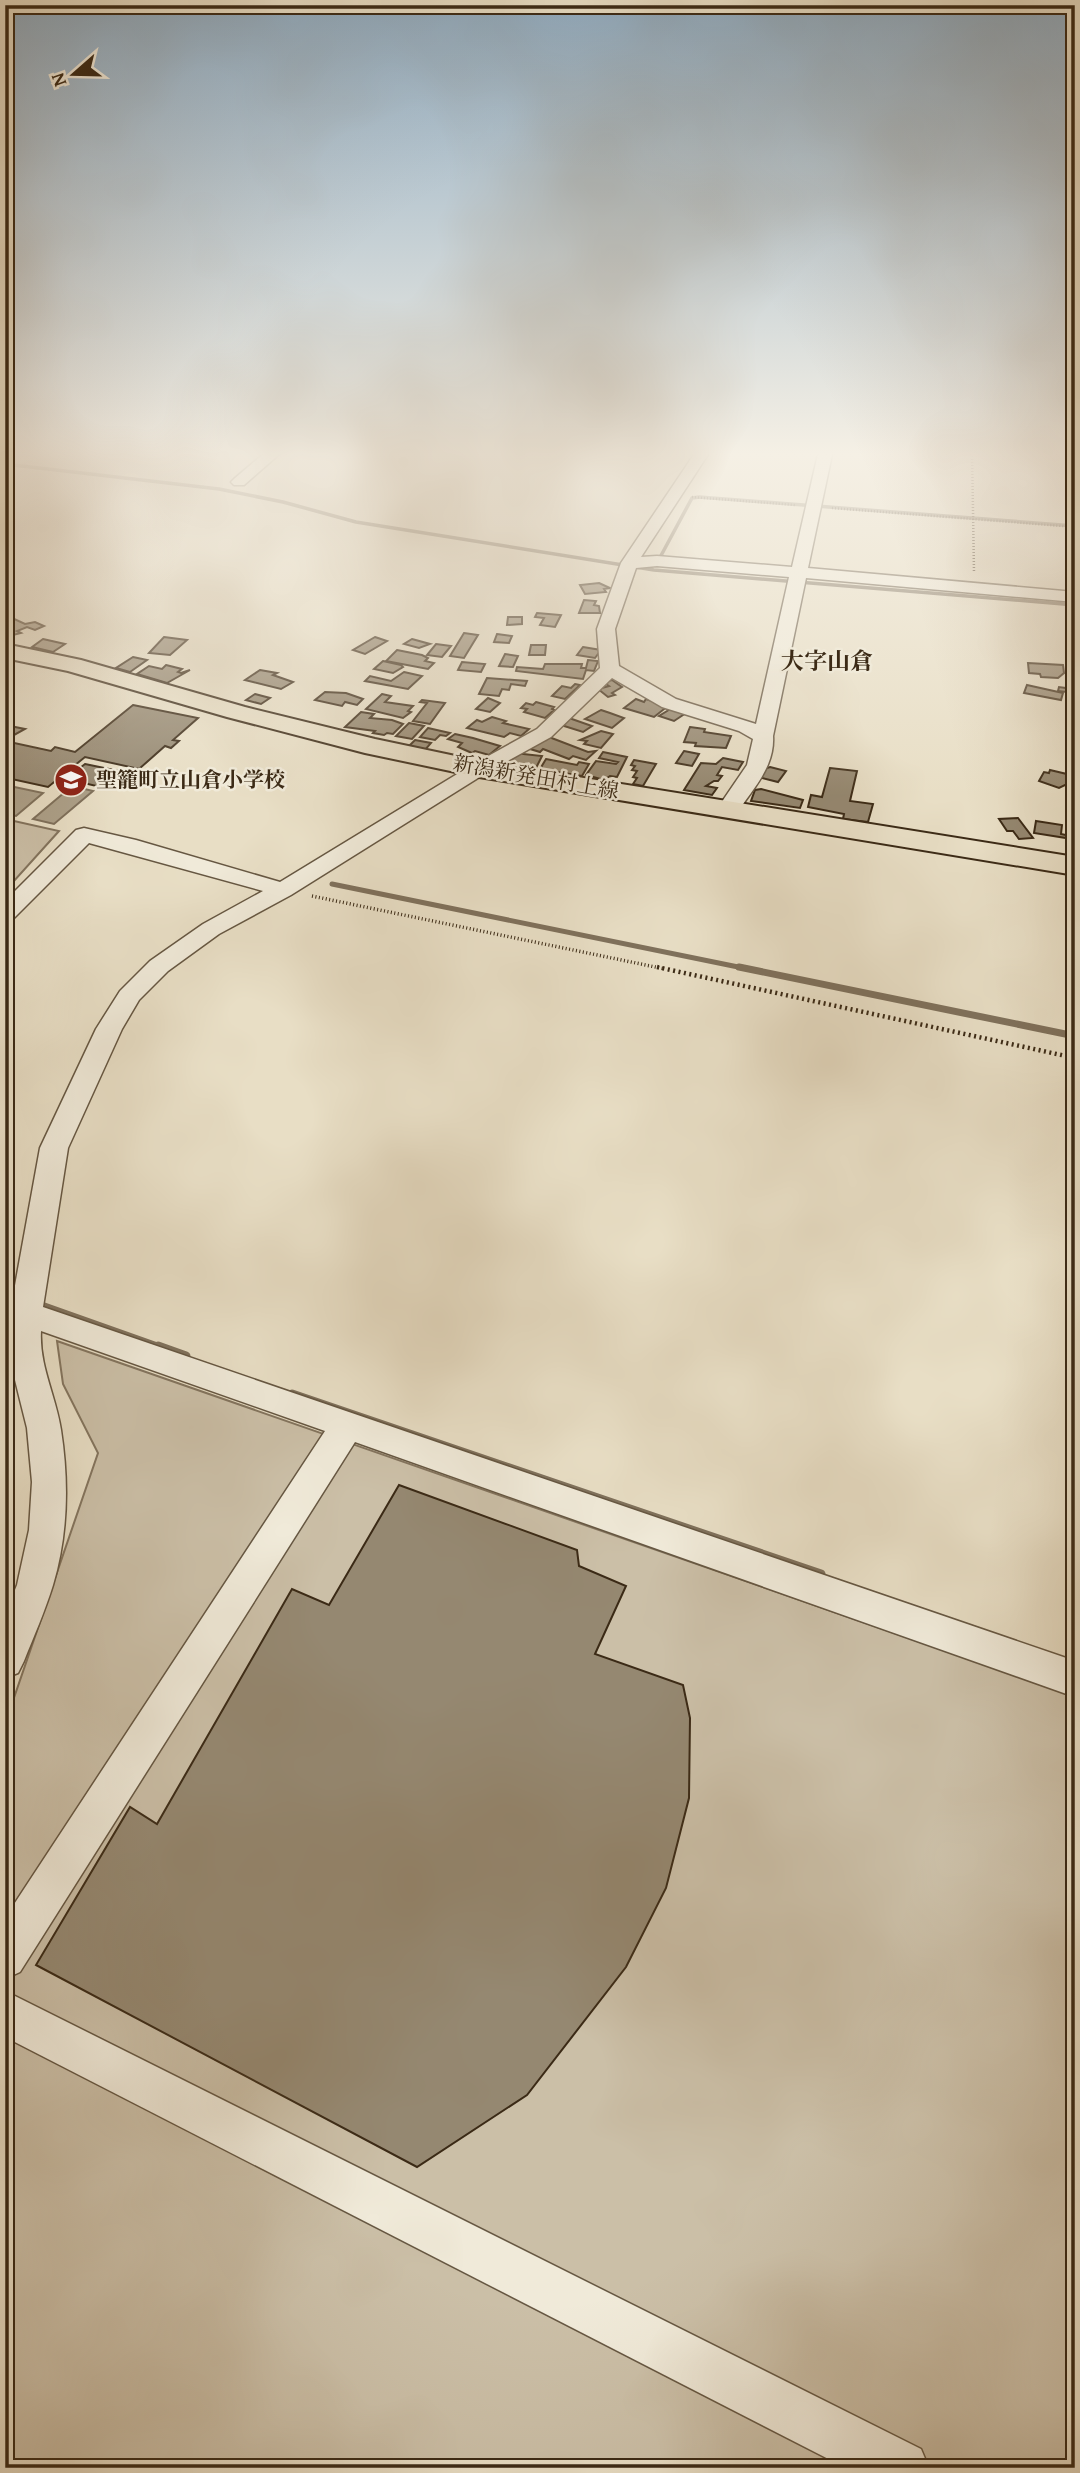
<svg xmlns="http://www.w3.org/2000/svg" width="1080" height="2473" font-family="'Gentium Book Plus','Noto Serif JP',serif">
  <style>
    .green { fill: #cbbfa7; stroke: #83745e; stroke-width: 2 }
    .water { fill: #ada18a; stroke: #7f715c; stroke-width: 2 }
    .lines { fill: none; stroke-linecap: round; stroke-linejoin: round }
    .stream-far3 { stroke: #7f715c; stroke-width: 3.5 }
    .stream-far2 { stroke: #7f715c; stroke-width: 5 }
    .stream-far1 { stroke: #7f715c; stroke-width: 7 }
    .stream { stroke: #7f715c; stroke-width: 9 }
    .building { fill: #958871; stroke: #3b2a16; stroke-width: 2 }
    .minor-casing { stroke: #665742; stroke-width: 3 }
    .major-casing { stroke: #3b2a16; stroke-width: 4 }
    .path-far2 { stroke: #3b2a16; stroke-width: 2.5; stroke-dasharray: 1 2; stroke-linecap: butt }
    .path-far1 { stroke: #3b2a16; stroke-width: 3.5; stroke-dasharray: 1 2.5; stroke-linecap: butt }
    .path { stroke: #3b2a16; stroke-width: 4.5; stroke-dasharray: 2 3.5; stroke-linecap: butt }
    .minor { fill: #f0ead9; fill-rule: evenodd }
    .major { fill: #e8dec5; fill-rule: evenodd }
    .labels { text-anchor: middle; stroke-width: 5; stroke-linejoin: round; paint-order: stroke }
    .far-street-label { font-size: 21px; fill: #3b2a16; stroke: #f0ead9 }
    .far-poi-label { font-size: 21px; font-weight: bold; fill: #3b2a16; stroke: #f0ead9; text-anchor: start }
    .far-quarter-label { font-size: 23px; font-weight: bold; fill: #3b2a16; stroke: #f0ead9 }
  </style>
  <rect width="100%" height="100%" fill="#e8dec5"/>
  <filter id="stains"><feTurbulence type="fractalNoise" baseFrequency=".00286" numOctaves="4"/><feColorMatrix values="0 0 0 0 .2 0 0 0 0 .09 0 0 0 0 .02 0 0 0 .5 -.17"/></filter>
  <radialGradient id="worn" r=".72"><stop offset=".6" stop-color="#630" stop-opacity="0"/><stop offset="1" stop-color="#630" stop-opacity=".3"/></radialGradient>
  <g class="green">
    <path d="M5,819L59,831L5,891Z"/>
    <path d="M57,1341L1075,1696V2468H5V1724L98,1453L63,1384Z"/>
  </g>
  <g class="water">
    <path d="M5,785L43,793L16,816L5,813Z"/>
    <path d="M72,786L93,791L54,824L33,819Z"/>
  </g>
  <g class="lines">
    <g class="stream-far3">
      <path d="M5,464L219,489L283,502L356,522L654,570L1075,605"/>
      <path d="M657,563L692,498L699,497L1075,526"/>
    </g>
    <path class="stream-far2" d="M332,884L748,969"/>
    <g class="stream-far1">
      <path d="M739,967L1075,1036"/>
      <path d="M5,1292L21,1298"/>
      <path d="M36,1303L163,1348"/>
    </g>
    <g class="stream">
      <path d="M158,1346L186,1356"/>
      <path d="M292,1394L821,1574"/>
    </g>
  </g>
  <g class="building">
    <path d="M599,583L610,588L604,589L606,592L585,594L580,585Z"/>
    <path d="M584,600L596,601L594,605L599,606L600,613H579Z"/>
    <path d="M537,613L561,615L555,627L540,625L544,618L535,617Z"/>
    <path d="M508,617H522V624L507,625Z"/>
    <path d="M12,618L25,624L35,622L44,626L35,630L27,627L17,631L21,633L5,637V621Z"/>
    <path d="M464,633L478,635L464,658L450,656Z"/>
    <path d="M497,634L512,636L509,643L494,642Z"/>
    <path d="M164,637L187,640L170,655L149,653Z"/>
    <path d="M375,637L387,641L365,654L353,650Z"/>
    <path d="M43,639L65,644L53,652L32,647Z"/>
    <path d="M412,639L430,644L419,648L404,644Z"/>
    <path d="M436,644L451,646L442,657L427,655Z"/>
    <path d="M531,645H546L545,655H529Z"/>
    <path d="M583,647L601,650L595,658L577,655Z"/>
    <path d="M397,650L422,655L428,658L425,661L434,663L428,669L386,661Z"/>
    <path d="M505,654L518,656L513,667L499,666Z"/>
    <path d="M133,657L147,660L130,672L116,668Z"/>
    <path d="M588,660L598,661L594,671L586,670L583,679L516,671L517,667L543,669L545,664H582L581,668H586Z"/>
    <path d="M383,661L401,665L403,667L393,673L374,669Z"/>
    <path d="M462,662L485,664L481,672L458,670Z"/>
    <path d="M1028,663L1063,665L1064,673L1058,678L1041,677L1040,674L1029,673Z"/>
    <path d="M166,665L182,669L178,672L181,673L190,670L167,683L137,674L149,666L162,669Z"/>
    <path d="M260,670L277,673L273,675L293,682L281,689L245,680Z"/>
    <path d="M404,672L422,676L408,689L365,681L370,676L391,681Z"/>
    <path d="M487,678L527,681L525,686L511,684L509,690L502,689L499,696L479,694Z"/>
    <path d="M1071,678H1075V693L1058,691L1059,687L1066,688V684L1070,685Z"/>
    <path d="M612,680L622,687L612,693L615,695L608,697L598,689L609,686L603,682Z"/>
    <path d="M575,684L580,685L565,699L552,696L562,686L571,688Z"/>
    <path d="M1027,685L1063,693L1061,700L1024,693Z"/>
    <path d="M325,692L346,693L363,699L357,705L345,702L342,706L315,700Z"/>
    <path d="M255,694L270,698L261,704L246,700Z"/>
    <path d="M382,694L391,696L385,702L413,706L408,711L411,712L403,718L366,709Z"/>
    <path d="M488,698L500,703L490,712L476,709Z"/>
    <path d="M636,699L644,702L646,699L668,706L654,717L624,708Z"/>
    <path d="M422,700L445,703L430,724L413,721L427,703L420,702Z"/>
    <path d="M536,702L554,707L552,709L554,710L545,718L524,712L527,709L521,708L526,703L533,705Z"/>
    <path d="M133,705L198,718L173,740L179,741L171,748L165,746L139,769L85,757L48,787L7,778L11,775L5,773V741L51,751L55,747L75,752Z"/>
    <path d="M672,708L686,713L674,721L659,716Z"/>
    <path d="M601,710L610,713L624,718L612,728L585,719Z"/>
    <path d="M361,712L374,714L370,718L392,720L403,724L393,734L387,733L384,735L373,733L375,731L345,727Z"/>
    <path d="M492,717L506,721L503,723L529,729L521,736L510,733L504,737L467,728L477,720L482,722Z"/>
    <path d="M569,718L592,726L583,732L561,725Z"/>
    <path d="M409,723L424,726L412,739L396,736Z"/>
    <path d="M5,725L25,729L5,740Z"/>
    <path d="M690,727L705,729L704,732L731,736L726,748L695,746L696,743L684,742Z"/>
    <path d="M428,728L450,733L446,736L440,735L435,740L420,737Z"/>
    <path d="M601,731L613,734L601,748L584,744L587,741L580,740Z"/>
    <path d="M455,734L473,738L500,746L489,755L475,751L472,753L458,747L462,743L448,739Z"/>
    <path d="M549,737L588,752L596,751L586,760L573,756L569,759L543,749L540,752L527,748L540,738L546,740Z"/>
    <path d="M415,740L431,743L425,750L409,746Z"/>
    <path d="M684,751L699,754L692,766L676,763Z"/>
    <path d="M603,752L627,757L617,777L610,776L604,780L586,775L596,761L616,764L618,762L599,758Z"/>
    <path d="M514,753L542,756L536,768L504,763Z"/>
    <path d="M723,758L743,762L738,770L722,767L717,775L722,776L718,781H714L706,786L717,788L712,795L684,790L701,763L716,764Z"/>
    <path d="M546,759L577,765L579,762L589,764L582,776L540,769Z"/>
    <path d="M634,760L656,764L643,786L633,784L637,778L633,777L637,771L632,770L635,766L631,765Z"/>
    <path d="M85,764L124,772L105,788L66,779Z"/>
    <path d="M770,767L786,771L778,782L758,777L764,769Z"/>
    <path d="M830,768L857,771L850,801L873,804L868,822L843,819L844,814L808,807L811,795L822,797Z"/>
    <path d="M1050,770L1071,775L1068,781L1073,782L1072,785L1067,784L1059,788L1039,781L1044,772L1049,773Z"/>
    <path d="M761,789L803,800L800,808L751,801L755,790Z"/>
    <path d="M1018,818L1033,838L1019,839L1013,831H1007L999,819Z"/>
    <path d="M1036,821L1062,825L1061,834L1066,835V838L1034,833Z"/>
    <path d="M399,1485L577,1550L579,1566L626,1586L595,1654L683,1685L690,1718L689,1798L666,1888L626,1967L527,2095L417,2167L36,1965L130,1807L157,1824L292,1589L329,1605Z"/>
  </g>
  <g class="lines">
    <defs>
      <g id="minor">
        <path d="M268,450H284L244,485H234L231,482L234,479Z"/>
        <path d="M697,450H711L641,557L657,556L792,567L819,450H833L808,568L1075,592V602L806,578L773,736C775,767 752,790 736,814H720L717,809L747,765L753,739L739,731L662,707L612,678L551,737L486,773L291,895L219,934L168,971L139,1000L122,1029L68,1148L43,1307L1075,1661V1697L355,1442L20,1972L5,1979V1918L325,1431L41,1331C39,1366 56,1396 61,1430C69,1482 68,1535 53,1585C45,1611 34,1636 24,1661L18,1673L5,1678V1614L17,1585L29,1530L32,1482L27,1428L8,1352L10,1313L40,1148L96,1029L120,991L150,961L203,924L263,891L89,843L13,919L5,921V901L76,830L84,828L136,840L280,882L472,765L537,729L600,668L597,629L621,563ZM657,566L789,577L756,724L676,699L619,666L615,629L636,568Z"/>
        <path d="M5,1991L921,2449L929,2468H846L5,2037Z"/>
      </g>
      <path id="major" d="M5,644L81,660L245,707L375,739L479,761L1075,857V875L479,777L365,753L227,717L68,671L5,658Z"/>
    </defs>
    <use href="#minor" class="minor-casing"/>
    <use href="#major" class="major-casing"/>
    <g class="path-far2">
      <path d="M972,450L974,572"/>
      <path d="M692,497L795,505"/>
      <path d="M832,508L1075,527"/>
    </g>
    <path class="path-far1" d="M312,896L665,969"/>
    <path class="path" d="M657,967L1075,1058"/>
    <use href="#minor" class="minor"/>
    <use href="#major" class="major"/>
  </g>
  <linearGradient id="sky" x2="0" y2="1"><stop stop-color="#90acc2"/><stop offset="0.57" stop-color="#f5f0e5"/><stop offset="1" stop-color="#f5f0e5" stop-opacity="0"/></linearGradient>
  <rect width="1080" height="796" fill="url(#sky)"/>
  <defs>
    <symbol id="school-disc" viewBox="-11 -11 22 22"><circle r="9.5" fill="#8f2418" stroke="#f0ead9"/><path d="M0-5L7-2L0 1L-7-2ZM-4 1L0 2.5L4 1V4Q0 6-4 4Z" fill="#fff"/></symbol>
  </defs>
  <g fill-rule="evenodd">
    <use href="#school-disc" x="52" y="761" width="38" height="38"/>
  </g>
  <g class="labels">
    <g class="far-street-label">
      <text transform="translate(536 777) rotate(10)" y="7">新潟新発田村上線</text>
    </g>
    <g class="far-poi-label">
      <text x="96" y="787">聖籠町立山倉小学校</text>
    </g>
    <g class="far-quarter-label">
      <text x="827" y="669">大字山倉</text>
    </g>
  </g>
  <rect width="1080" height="2473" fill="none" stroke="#e8dec5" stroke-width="28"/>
  <rect x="7" y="7" width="1066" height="2459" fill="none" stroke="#3b2a16" stroke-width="3.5"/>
  <rect x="14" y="14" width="1052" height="2445" fill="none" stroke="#3b2a16" stroke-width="2"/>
  <g transform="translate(74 74) rotate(250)" stroke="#f0ead9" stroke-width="5" paint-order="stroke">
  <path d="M0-5L12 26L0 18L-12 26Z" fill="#3b2a16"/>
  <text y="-10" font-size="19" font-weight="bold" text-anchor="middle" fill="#3b2a16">N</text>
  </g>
  <rect width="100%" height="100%" filter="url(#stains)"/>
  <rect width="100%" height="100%" fill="url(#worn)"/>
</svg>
